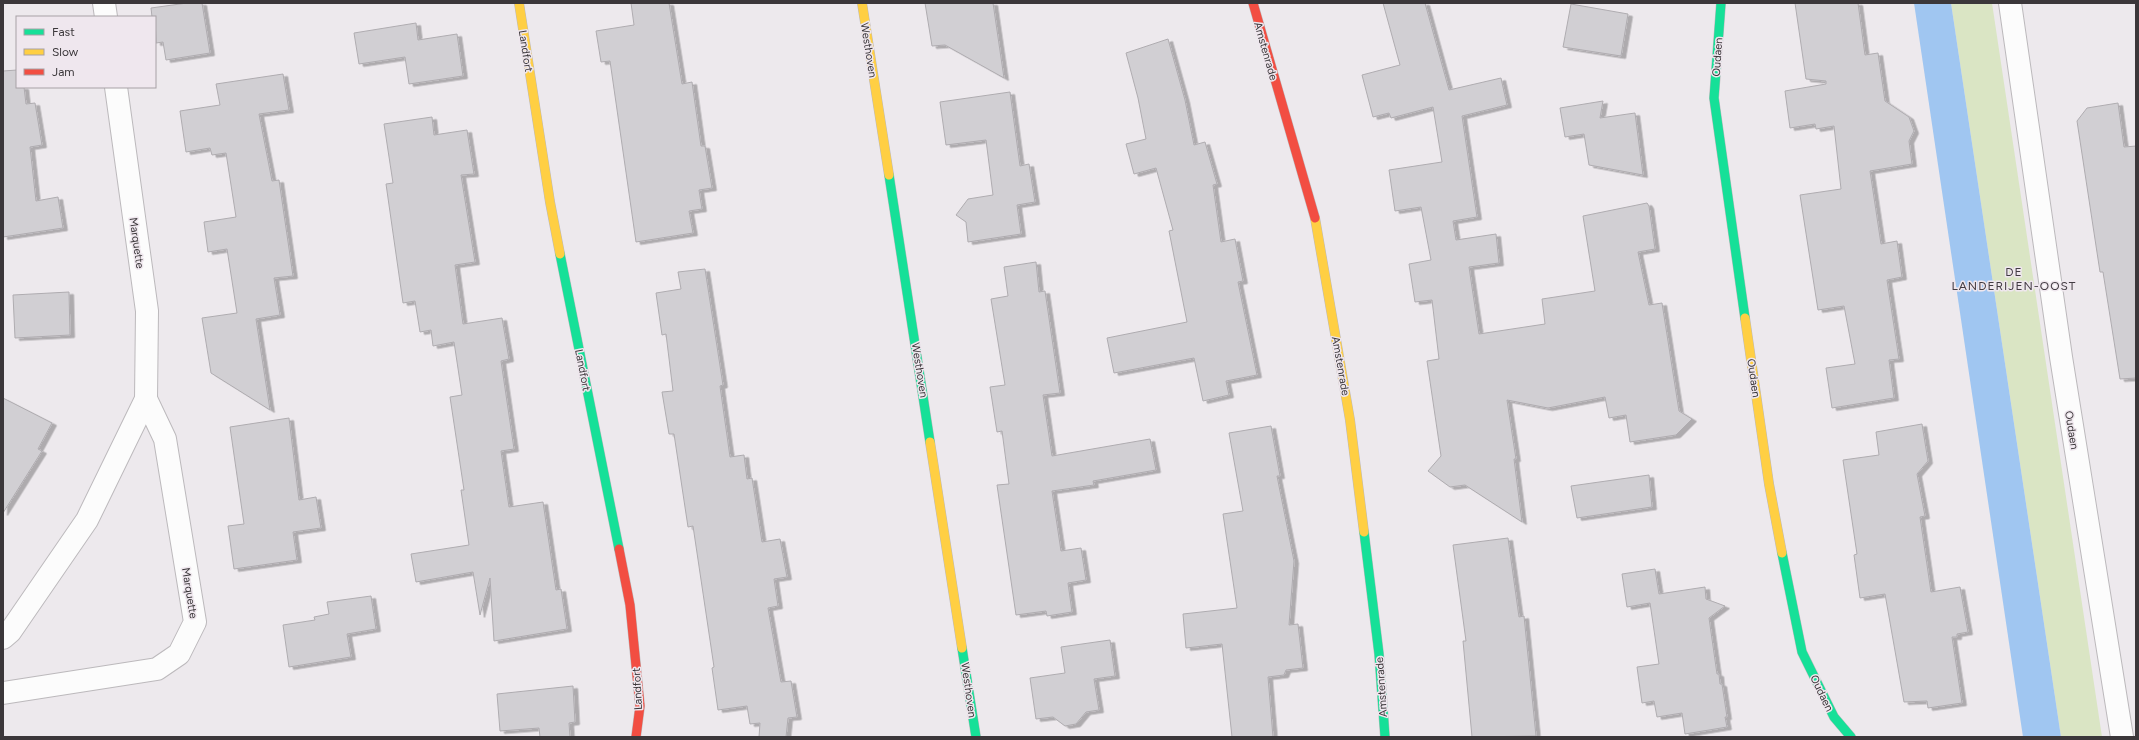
<svg xmlns="http://www.w3.org/2000/svg" width="2139" height="740" font-family="Figtree,sans-serif">
  <style>
    .green { fill: #dae5c4 }
    .water { fill: #a0c6f1 }
    .building { fill: #d1cfd3; stroke: #afacb0; filter: url(#shadow) }
    .lines { fill: none; stroke-linecap: round; stroke-linejoin: round }
    .street-casing { stroke: #bcb9bc; stroke-width: 24 }
    .fast-casing { stroke: #bcb9bc; stroke-width: 10 }
    .slow-casing { stroke: #bcb9bc; stroke-width: 10 }
    .jam-casing { stroke: #bcb9bc; stroke-width: 10 }
    .street { stroke: #fcfcfc; stroke-width: 22 }
    .fast { stroke: #16e098; stroke-width: 9 }
    .slow { stroke: #ffcf43; stroke-width: 9 }
    .jam { stroke: #f24e42; stroke-width: 9 }
    .labels { text-anchor: middle; stroke-width: 3; stroke-linejoin: round; paint-order: stroke }
    .street-label { font-size: 11px; fill: #3b373a; stroke: #efe7ee }
    .neighbourhood-label { font-size: 12px; letter-spacing: 1px; fill: #423c42; stroke: #efe7ee }
  </style>
  <defs>
    <filter id="shadow"><feDropShadow dx="4.5" dy="2.5" stdDeviation="0" flood-color="#0004"/></filter>
  </defs>
  <rect width="100%" height="100%" fill="#ede9ed"/>
  <path class="green" d="M1951,3H1992L2102,737H2061Z"/>
  <path class="water" d="M1914,3H1951L2061,737H2023Z"/>
  <g class="building">
    <path d="M187,3H202L210,53L166,60L163,42L156,43L155,17H152L151,8Z"/>
    <path d="M631,3H669L682,84L692,82L701,146H705L712,188L699,190L702,209L689,211L693,233L636,242L610,61L601,62L596,31L634,25Z"/>
    <path d="M925,3H993L1004,78L945,45L932,46Z"/>
    <path d="M1383,3H1425L1449,90L1501,78L1507,105L1462,116L1477,217L1453,221L1456,240L1496,234L1499,263L1469,267L1479,334L1545,324L1542,299L1595,291L1583,216L1647,203L1649,206L1655,249L1638,252L1649,305L1662,303L1679,411L1692,419L1676,435L1630,442L1626,415L1609,418L1605,397L1548,408L1507,400L1516,459H1514L1522,522L1465,485L1450,487L1428,471L1441,456L1427,361L1439,359L1432,300L1415,302L1409,264L1431,260L1421,207L1395,211L1389,170L1442,162L1433,107L1391,118L1389,113L1373,117L1362,75L1400,65Z"/>
    <path d="M1795,3H1858L1865,55L1878,53L1885,101L1909,117L1914,131L1909,141L1912,164L1870,171L1881,244L1897,241L1902,277L1887,280L1899,359L1889,360L1894,398L1832,408L1826,368L1855,364L1844,306L1818,310L1800,195L1841,189L1834,126L1816,129L1815,124L1790,128L1785,91L1826,84V81L1806,79Z"/>
    <path d="M1571,4L1628,14L1621,56L1563,47Z"/>
    <path d="M416,23L418,40L457,34L463,76L409,84L405,57L359,64L354,33Z"/>
    <path d="M1168,39L1185,100L1194,145L1205,142L1217,184L1213,185L1221,242L1235,239L1243,281L1238,282L1257,375L1226,381L1229,395L1203,401L1194,358L1114,373L1107,338L1187,322L1169,231L1173,230L1156,168L1134,174L1126,144L1146,139L1138,98L1126,53Z"/>
    <path d="M17,70V87H24L26,104L35,103L42,145L30,147L36,201L58,197L63,228L3,237V71Z"/>
    <path d="M283,74L289,110L259,114L272,181L279,180L293,276L274,278L280,315L256,319L270,410L211,373L202,318L237,313L227,249L208,252L204,222L236,217L226,153L212,155L210,148L186,152L180,111L220,105L216,84Z"/>
    <path d="M1010,92L1020,166L1029,164L1035,202L1017,205L1021,234L968,242L966,222L956,215L968,199L993,195L986,140L946,145L940,102Z"/>
    <path d="M1603,101L1600,118L1635,113L1643,175L1589,165L1584,134L1565,137L1560,108Z"/>
    <path d="M2118,103L2124,147L2136,146V378L2120,379L2103,272H2100L2077,121L2087,108Z"/>
    <path d="M432,117L434,135L467,130L474,174L461,175L475,262L455,265L463,324L502,318L509,359L501,361L514,449L501,451L509,507L543,502L556,590L561,589L567,629L494,641L490,578L480,615L473,572L416,582L411,554L469,545L461,490H464L450,397L462,395L454,342L433,346L431,330L420,332L415,301L403,303L386,184L393,183L384,124Z"/>
    <path d="M1036,262L1039,292L1045,291L1060,393L1043,395L1052,456L1150,439L1156,470L1093,481L1094,485L1052,491L1061,551L1081,548L1086,580L1068,583L1072,612L1047,616L1046,611L1016,615L997,485L1009,484L1002,431L997,432L990,387L1005,385L991,299L1008,296L1004,267Z"/>
    <path d="M705,269L723,385L720,386L730,457L744,455L747,479L752,478L762,542L780,539L787,577L774,579L778,606L768,608L781,682L791,681L797,717L788,718L786,737H759L760,723L750,724L747,706L718,710L712,668L714,667L693,526L688,527L674,434H669L662,392L673,391L666,334L662,335L656,293L681,289L678,272Z"/>
    <path d="M69,292L70,335L15,338L13,295Z"/>
    <path d="M3,398L52,423L38,449L42,451L3,513Z"/>
    <path d="M289,418L299,500L316,497L321,528L293,532L297,560L234,569L228,526L244,524L230,427Z"/>
    <path d="M1922,424L1928,461L1917,474L1925,516L1920,517L1931,592L1960,587L1968,632L1957,634V637H1952L1962,703L1928,708L1927,701L1904,702L1885,594L1860,598L1854,555L1857,554L1843,460L1879,455L1876,432Z"/>
    <path d="M1271,426L1280,476H1277L1294,561L1289,625L1298,624L1303,668L1286,670L1284,675L1268,677L1273,737H1232L1222,644L1186,648L1183,614L1237,608L1223,514L1243,511L1229,433Z"/>
    <path d="M1649,475L1652,507L1577,518L1571,486Z"/>
    <path d="M1508,538L1519,617L1524,616L1536,736L1472,737L1463,641H1466L1453,545Z"/>
    <path d="M1655,569L1659,594L1705,587L1706,599L1725,606L1709,618L1717,674H1719L1720,684H1722L1727,717H1725L1727,727L1685,734L1682,713L1657,717L1654,701L1642,703L1637,667L1659,664L1650,603L1627,607L1622,574Z"/>
    <path d="M371,596L376,629L347,634L351,657L289,667L283,625L315,620L314,617L329,614L327,602Z"/>
    <path d="M1110,640L1115,676L1094,679L1099,710L1086,712L1076,724L1065,726L1053,717L1036,719L1030,678L1065,673L1061,647Z"/>
    <path d="M573,686L575,722L569,723L570,737H540L539,728L500,731L497,694Z"/>
  </g>
  <g class="lines">
    <defs>
      <g id="street">
        <path d="M104,3L106,17"/>
        <path d="M2010,3L2061,357L2122,737"/>
        <path d="M3,638L10,632L87,520L146,399L147,311L116,87"/>
        <path d="M3,693L157,669L179,654L195,622L165,439L146,399"/>
      </g>
      <g id="fast">
        <path d="M1721,3L1714,98L1745,318"/>
        <path d="M889,175L930,442"/>
        <path d="M560,254L619,549"/>
        <path d="M1364,532L1379,654L1385,737"/>
        <path d="M1782,553L1802,652L1834,717L1851,737"/>
        <path d="M962,648L976,737"/>
      </g>
      <g id="slow">
        <path d="M519,3L550,202L560,254"/>
        <path d="M862,3L889,175"/>
        <path d="M1315,218L1350,420L1364,532"/>
        <path d="M1745,318L1769,484L1782,553"/>
        <path d="M930,442L962,648"/>
      </g>
      <g id="jam">
        <path d="M1253,3L1315,218"/>
        <path d="M619,549L630,605L640,706L636,737"/>
      </g>
    </defs>
    <use href="#street" class="street-casing"/>
    <use href="#fast" class="fast-casing"/>
    <use href="#slow" class="slow-casing"/>
    <use href="#jam" class="jam-casing"/>
    <use href="#street" class="street"/>
    <use href="#fast" class="fast"/>
    <use href="#slow" class="slow"/>
    <use href="#jam" class="jam"/>
  </g>
  <g class="labels">
    <g class="street-label">
      <text transform="translate(869 50) rotate(81)" y="4">Westhoven</text>
      <text transform="translate(526 51) rotate(81)" y="4">Landfort</text>
      <text transform="translate(1266 51) rotate(74)" y="4">Amstenrade</text>
      <text transform="translate(1717 57) rotate(-86)" y="4">Oudaen</text>
      <text transform="translate(137 243) rotate(82)" y="4">Marquette</text>
      <text transform="translate(1341 366) rotate(80)" y="4">Amstenrade</text>
      <text transform="translate(583 370) rotate(79)" y="4">Landfort</text>
      <text transform="translate(920 370) rotate(81)" y="4">Westhoven</text>
      <text transform="translate(1754 378) rotate(82)" y="4">Oudaen</text>
      <text transform="translate(2072 430) rotate(81)" y="4">Oudaen</text>
      <text transform="translate(190 593) rotate(81)" y="4">Marquette</text>
      <text transform="translate(1381 687) rotate(-94)" y="4">Amstenrade</text>
      <text transform="translate(637 689) rotate(-93)" y="4">Landfort</text>
      <text transform="translate(969 690) rotate(82)" y="4">Westhoven</text>
      <text transform="translate(1822 693) rotate(64)" y="4">Oudaen</text>
    </g>
    <g class="neighbourhood-label">
      <text x="2014" y="276">DE<tspan x="2014" dy="14">LANDERIJEN-OOST</tspan></text>
    </g>
  </g>
  <rect width="2139" height="740" fill="none" stroke="#3b373a" stroke-width="8"/>
  <rect x="16" y="16" width="140" height="72" fill="#efe7ee" stroke="#a7a1a6"/>
  <rect x="24" y="29" width="20" height="6" fill="#16e098" stroke="#a7a1a6"/>
  <text x="52" y="36" font-size="12" fill="#3b373a">Fast</text>
  <rect x="24" y="49" width="20" height="6" fill="#ffcf43" stroke="#a7a1a6"/>
  <text x="52" y="56" font-size="12" fill="#3b373a">Slow</text>
  <rect x="24" y="69" width="20" height="6" fill="#f24e42" stroke="#a7a1a6"/>
  <text x="52" y="76" font-size="12" fill="#3b373a">Jam</text>
</svg>
